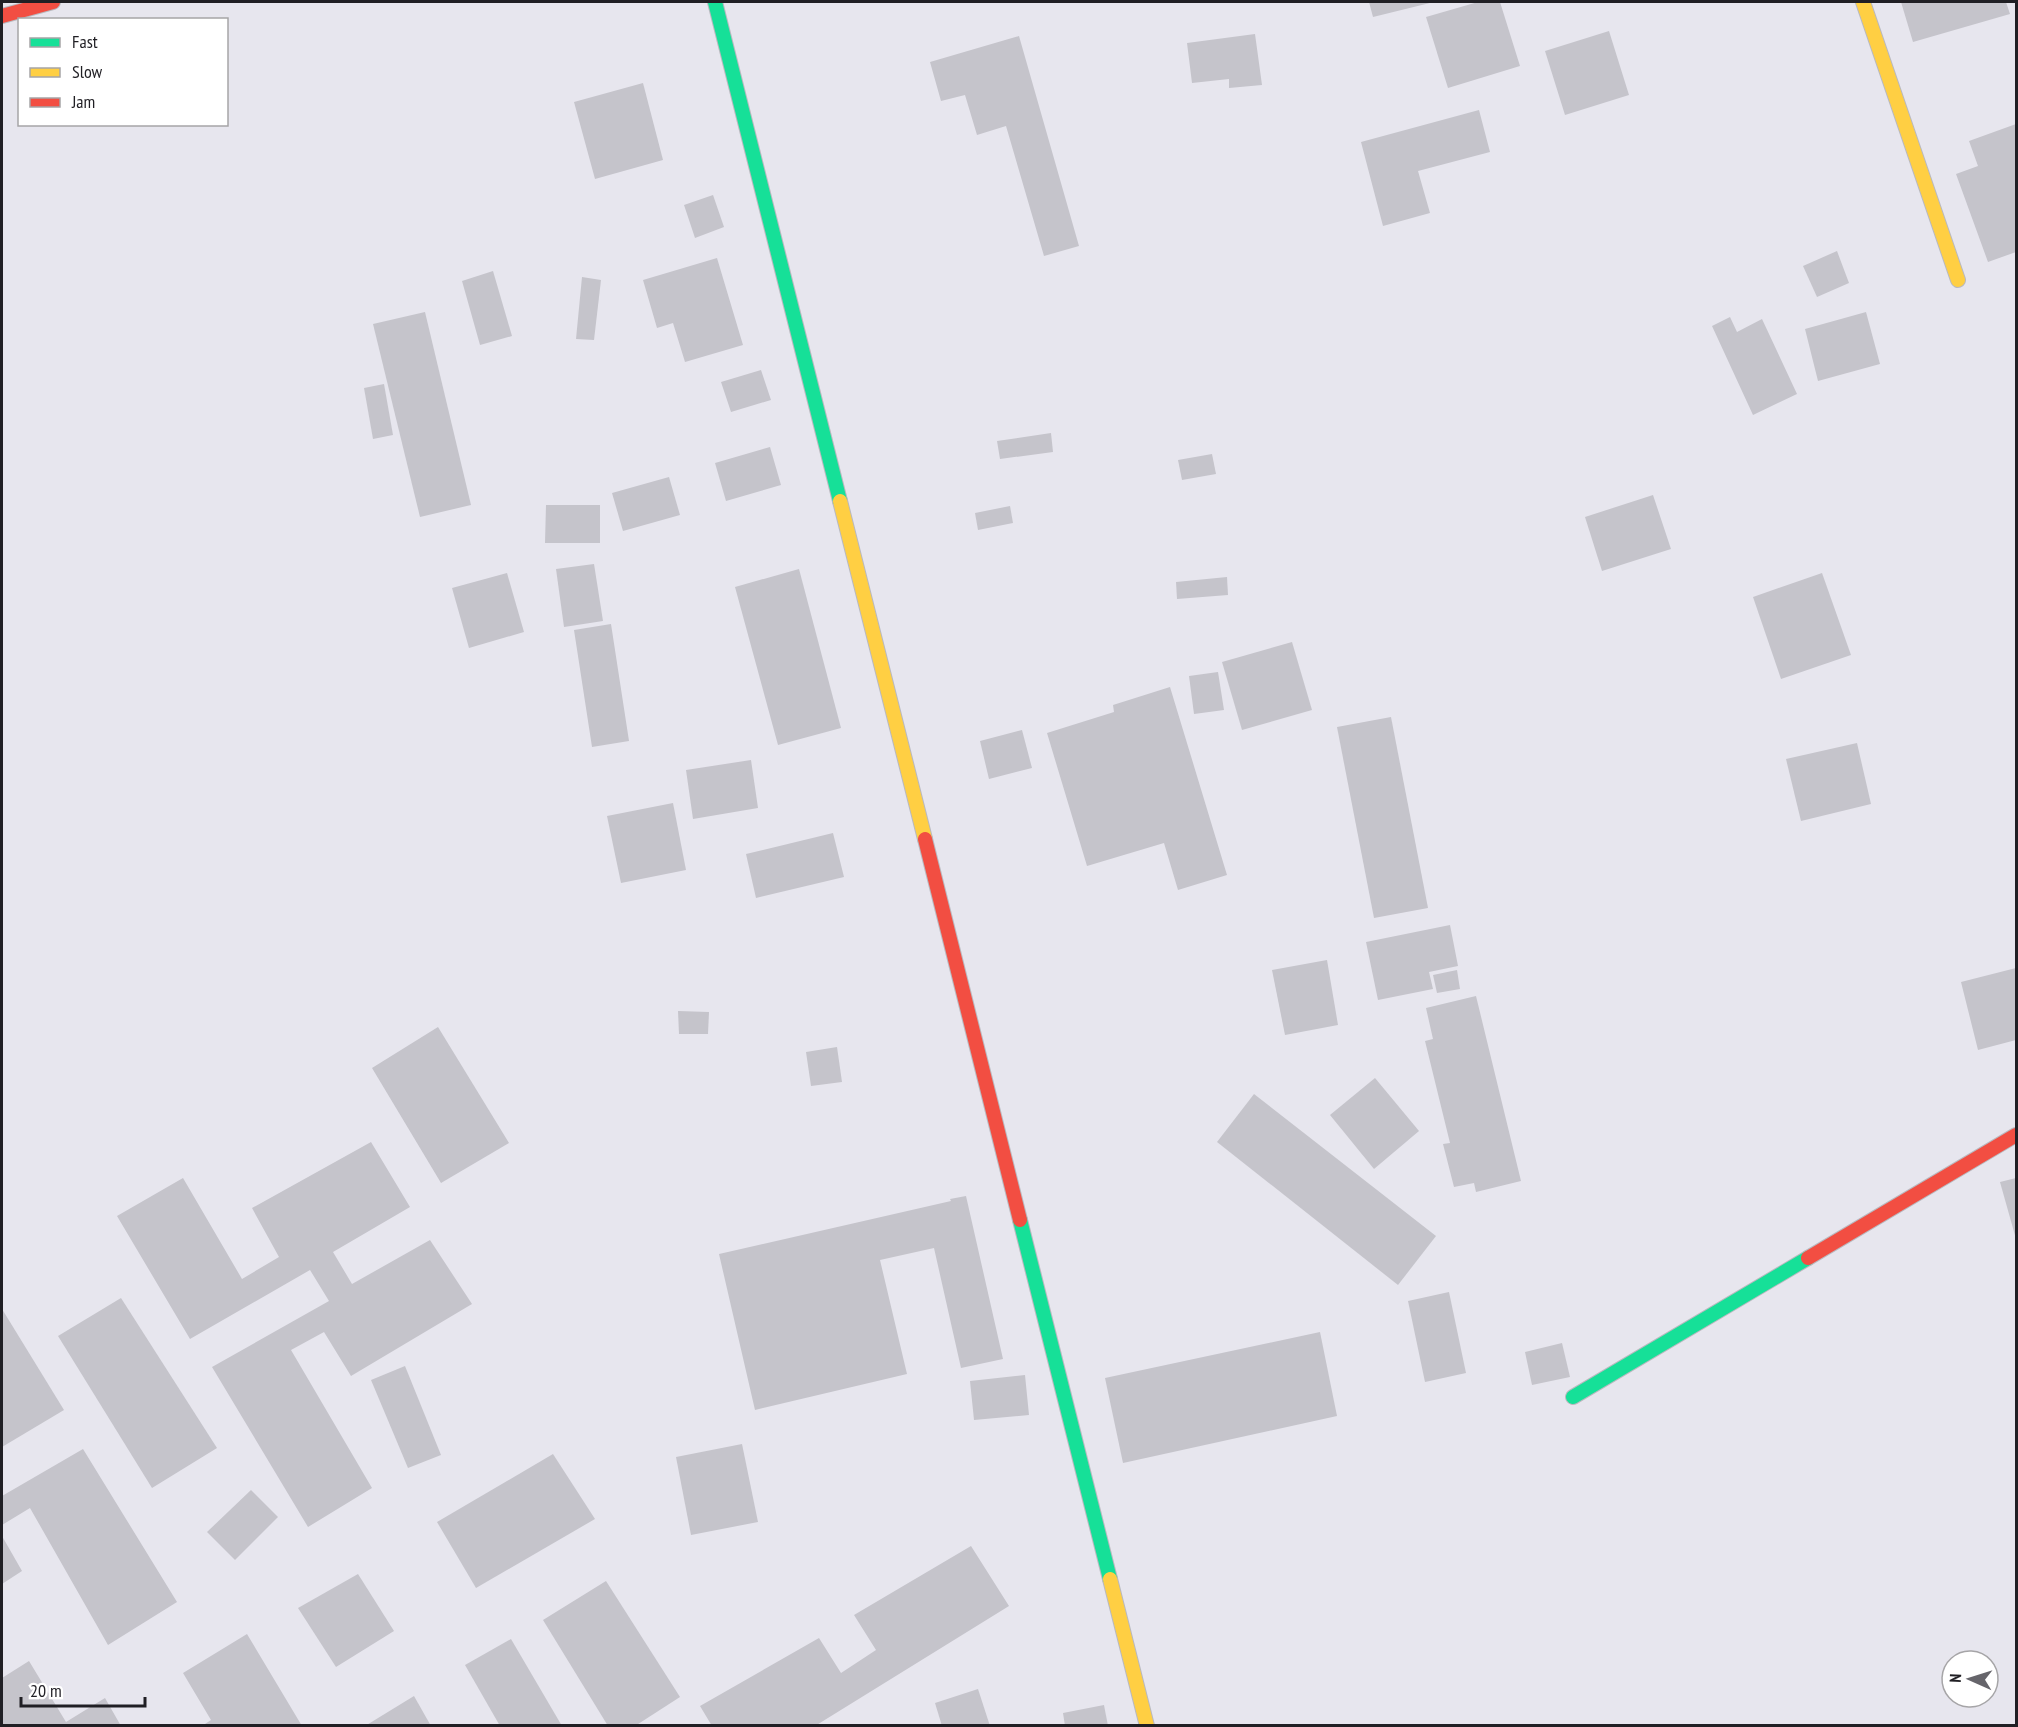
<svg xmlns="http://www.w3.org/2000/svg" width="2018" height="1727" font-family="'PT Sans Narrow',sans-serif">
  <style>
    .building { fill: #c5c4cb }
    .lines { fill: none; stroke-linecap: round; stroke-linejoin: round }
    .fast-casing { stroke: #b9b9bf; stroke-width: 16 }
    .slow-casing { stroke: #b9b9bf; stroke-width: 16 }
    .jam-casing { stroke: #b9b9bf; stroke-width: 16 }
    .fast { stroke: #16e098; stroke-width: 14 }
    .slow { stroke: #ffcf43; stroke-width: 14 }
    .jam { stroke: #f24e42; stroke-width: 14 }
  </style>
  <rect width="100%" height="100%" fill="#e7e6ee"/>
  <g class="building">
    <path d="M1369,2H1434L1373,17Z"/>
    <path d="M1478,2H1500L1520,66L1448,88L1426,17Z"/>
    <path d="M1901,2H2006L2010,14L1913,42Z"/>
    <path d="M1609,31L1629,95L1565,115L1545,51Z"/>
    <path d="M1255,34L1262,85L1229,88V79L1192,83L1187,43Z"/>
    <path d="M1019,36L1079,246L1044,256L1006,126L977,135L965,95L941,101L930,62Z"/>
    <path d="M643,83L663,160L595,179L574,102Z"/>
    <path d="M1479,110L1490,152L1418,171L1430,213L1383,226L1361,142Z"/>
    <path d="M2016,124V252L1988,262L1956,174L1978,166L1969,141Z"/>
    <path d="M713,195L724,227L695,238L684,205Z"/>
    <path d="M1837,251L1849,283L1817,297L1803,266Z"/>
    <path d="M717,258L743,345L685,362L673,323L657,328L643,280Z"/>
    <path d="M493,271L512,336L480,345L462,281Z"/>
    <path d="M582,277L601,280L594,340L576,339Z"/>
    <path d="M425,312L471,505L420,517L373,324Z"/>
    <path d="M1866,312L1880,364L1818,381L1805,329Z"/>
    <path d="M1730,317L1737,332L1762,319L1797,394L1753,415L1712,326Z"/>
    <path d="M761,370L771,400L731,412L721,382Z"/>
    <path d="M384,384L393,435L373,439L364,388Z"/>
    <path d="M1051,433L1053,452L1000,459L997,441Z"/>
    <path d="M770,447L781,485L726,501L715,463Z"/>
    <path d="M1212,454L1216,474L1182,480L1178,460Z"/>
    <path d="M669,477L680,515L623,531L612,493Z"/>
    <path d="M1653,495L1671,549L1602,571L1585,517Z"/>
    <path d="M546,505H600V543H545Z"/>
    <path d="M1010,506L1013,523L978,530L975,513Z"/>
    <path d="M594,564L603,621L564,627L556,569Z"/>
    <path d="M799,569L841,728L778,745L735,587Z"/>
    <path d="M507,573L524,632L469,648L452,588Z"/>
    <path d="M1822,573L1851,655L1781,679L1753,597Z"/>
    <path d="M1227,577L1228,595L1177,599L1176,582Z"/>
    <path d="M611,624L629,741L592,747L574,630Z"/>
    <path d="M1292,642L1312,710L1242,730L1222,662Z"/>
    <path d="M1218,672L1224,710L1194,714L1189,676Z"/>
    <path d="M1170,687L1227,875L1178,890L1164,843L1087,866L1047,733L1114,712L1113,705Z"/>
    <path d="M1391,717L1428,908L1374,918L1337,727Z"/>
    <path d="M1022,730L1032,768L989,779L980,741Z"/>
    <path d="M1857,743L1871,804L1801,821L1786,759Z"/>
    <path d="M751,760L758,808L693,819L686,770Z"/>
    <path d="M673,803L686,870L621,883L607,816Z"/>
    <path d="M833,833L844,877L756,898L746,854Z"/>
    <path d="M1450,925L1458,966L1429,972L1433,989L1378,1000L1366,942Z"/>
    <path d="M1327,960L1338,1025L1285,1035L1272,970Z"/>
    <path d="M2016,968V1040L1978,1050L1961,982Z"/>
    <path d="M1457,970L1460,989L1437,993L1433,975Z"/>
    <path d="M1476,996L1521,1181L1476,1192L1474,1183L1454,1187L1443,1144L1450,1143L1425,1041L1433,1039L1426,1008Z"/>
    <path d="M678,1011L709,1012L708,1034H679Z"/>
    <path d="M438,1027L509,1143L441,1183L372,1068Z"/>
    <path d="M837,1047L842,1082L811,1086L806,1052Z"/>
    <path d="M1375,1078L1419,1131L1374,1169L1330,1115Z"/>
    <path d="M1254,1094L1436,1236L1398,1285L1217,1142Z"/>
    <path d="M371,1142L410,1207L333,1252L352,1284L430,1240L472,1304L351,1376L324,1332L291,1350L372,1488L308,1527L212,1367L329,1301L310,1270L190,1339L117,1216L183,1178L242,1279L279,1257L252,1208Z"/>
    <path d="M2016,1178V1239L2000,1182Z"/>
    <path d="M966,1196L1003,1359L961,1368L934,1248L880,1260L907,1374L755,1410L719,1254L951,1201L950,1199Z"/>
    <path d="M1449,1292L1466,1373L1425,1382L1408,1301Z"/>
    <path d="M121,1298L217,1448L152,1488L58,1336Z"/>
    <path d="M2,1309L64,1410L2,1447Z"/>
    <path d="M1320,1332L1337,1416L1123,1463L1105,1378Z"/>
    <path d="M1562,1343L1570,1377L1532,1385L1525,1352Z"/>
    <path d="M405,1366L441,1455L408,1468L371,1380Z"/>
    <path d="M1025,1375L1029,1415L974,1420L970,1381Z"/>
    <path d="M742,1444L758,1522L691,1535L676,1457Z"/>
    <path d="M83,1449L177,1602L108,1645L30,1508L2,1525V1496Z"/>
    <path d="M553,1454L595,1519L476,1588L437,1522Z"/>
    <path d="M251,1490L278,1517L235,1560L207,1532Z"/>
    <path d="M2,1536L22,1571L2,1584Z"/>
    <path d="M971,1546L1009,1606L815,1726H712L700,1706L819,1638L841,1673L876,1650L854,1615Z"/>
    <path d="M358,1574L394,1631L336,1667L298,1608Z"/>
    <path d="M606,1581L680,1697L635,1726H608L543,1620Z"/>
    <path d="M247,1634L302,1726H202L211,1720L183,1673Z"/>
    <path d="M511,1639L562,1726H500L465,1665Z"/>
    <path d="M29,1661L66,1722L105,1698L121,1726H2V1678Z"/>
    <path d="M978,1689L990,1726H942L935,1703Z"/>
    <path d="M414,1696L431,1726H365Z"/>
    <path d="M1104,1705L1108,1726H1065L1063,1713Z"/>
  </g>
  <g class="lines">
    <defs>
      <g id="fast">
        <path d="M715,2L840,501"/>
        <path d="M1020,1220L1110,1579"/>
        <path d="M1573,1397L1808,1258"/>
      </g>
      <g id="slow">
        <path d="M1863,2L1958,280"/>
        <path d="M840,501L925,839"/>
        <path d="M1110,1579L1147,1726"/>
      </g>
      <g id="jam">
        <path d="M2,16L53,2"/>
        <path d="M925,839L1020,1220"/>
        <path d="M1808,1258L2016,1135"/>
      </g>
    </defs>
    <use href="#fast" class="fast-casing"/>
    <use href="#slow" class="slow-casing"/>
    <use href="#jam" class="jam-casing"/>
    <use href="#fast" class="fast"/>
    <use href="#slow" class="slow"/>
    <use href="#jam" class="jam"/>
  </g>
  <rect width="2018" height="1727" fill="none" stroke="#201f24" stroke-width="6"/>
  <rect x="18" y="18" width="210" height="108" fill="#ffffff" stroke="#a6a5a7" stroke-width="1.5"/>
  <rect x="30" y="38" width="30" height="9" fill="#16e098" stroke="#a6a5a7" stroke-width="1.5"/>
  <text x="72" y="48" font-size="18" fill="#201f24">Fast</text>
  <rect x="30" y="68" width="30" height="9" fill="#ffcf43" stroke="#a6a5a7" stroke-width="1.5"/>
  <text x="72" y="78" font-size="18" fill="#201f24">Slow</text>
  <rect x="30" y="98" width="30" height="9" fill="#f24e42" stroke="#a6a5a7" stroke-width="1.5"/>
  <text x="72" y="108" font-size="18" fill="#201f24">Jam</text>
  <g transform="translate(1970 1679) rotate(273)"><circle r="28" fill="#ffffff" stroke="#a6a5a7" stroke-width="1.5"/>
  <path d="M0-4.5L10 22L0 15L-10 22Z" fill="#66656b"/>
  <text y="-9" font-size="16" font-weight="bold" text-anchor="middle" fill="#201f24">N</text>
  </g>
  <path d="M21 1697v9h124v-9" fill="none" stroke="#201f24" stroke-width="3"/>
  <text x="30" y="1697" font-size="18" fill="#201f24" stroke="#ffffff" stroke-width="4.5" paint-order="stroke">20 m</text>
</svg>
